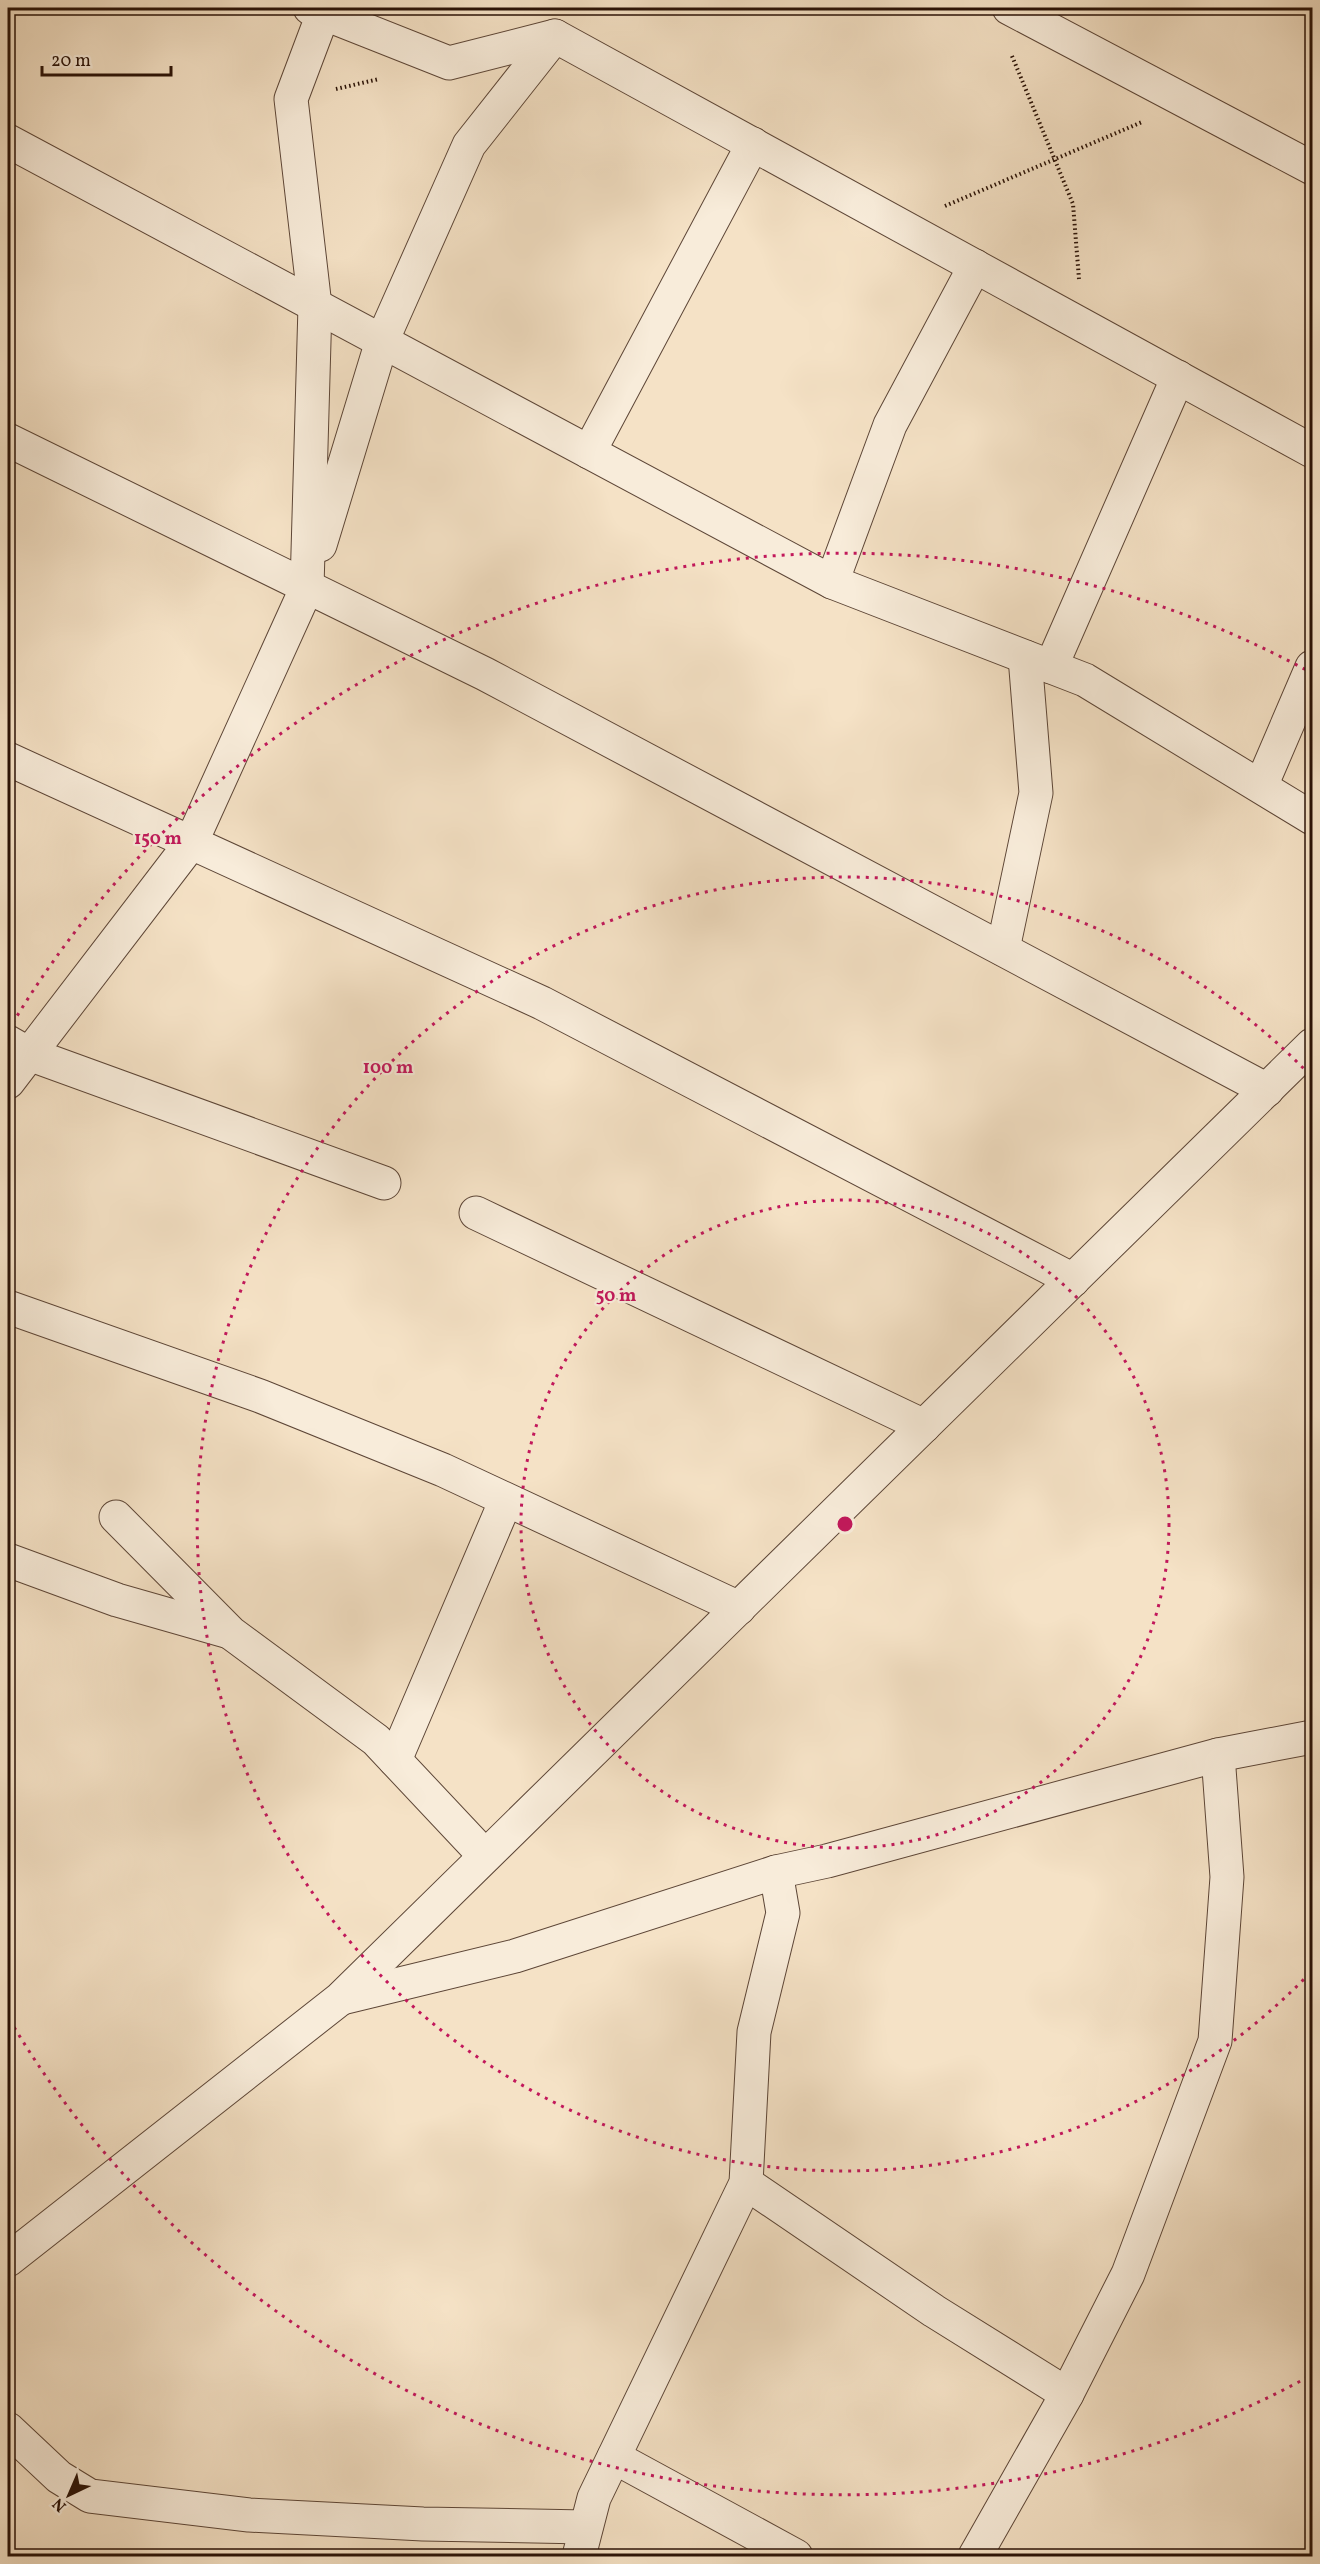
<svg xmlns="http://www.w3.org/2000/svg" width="1320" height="2564" font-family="Vollkorn,serif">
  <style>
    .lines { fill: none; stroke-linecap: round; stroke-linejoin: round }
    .minor-casing { stroke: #5d4637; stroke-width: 35 }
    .path { stroke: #2a1207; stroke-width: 4; stroke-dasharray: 1.5 3; stroke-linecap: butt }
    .minor { stroke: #f8ecda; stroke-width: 33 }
    .ring { fill: none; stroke: #c2185b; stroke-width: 3; stroke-dasharray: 3 6 }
    .centre { fill: #c2185b; stroke: #f8ecda; stroke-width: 3 }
    .ring-label { font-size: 18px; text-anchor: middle; font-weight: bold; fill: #c2185b; stroke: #f8ecda; stroke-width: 4.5; stroke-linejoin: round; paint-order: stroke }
  </style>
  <rect width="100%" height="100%" fill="#f5e2c6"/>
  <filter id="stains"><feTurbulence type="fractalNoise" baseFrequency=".00333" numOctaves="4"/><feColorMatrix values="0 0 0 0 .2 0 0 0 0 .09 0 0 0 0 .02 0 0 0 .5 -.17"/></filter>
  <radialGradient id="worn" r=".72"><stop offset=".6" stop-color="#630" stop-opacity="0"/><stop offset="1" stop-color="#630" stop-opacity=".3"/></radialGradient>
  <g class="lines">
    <defs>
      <g id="minor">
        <path d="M310,8L449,63L555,36L1312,451"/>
        <path d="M1009,8L1312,168"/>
        <path d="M8,141L832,582L1085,680L1312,818"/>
        <path d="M8,440L485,674L1267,1090"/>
        <path d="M589,452L753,144"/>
        <path d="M320,545L382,341L469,145L555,36"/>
        <path d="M832,582L890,425L975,266"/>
        <path d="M1051,667L1178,377"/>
        <path d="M8,759L542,1003L1073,1280"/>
        <path d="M1261,786L1312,667"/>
        <path d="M1003,949L1036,793L1025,657"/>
        <path d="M8,1042L29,1054L384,1183"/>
        <path d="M8,1082L191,843L307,587L315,306L291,99L323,14"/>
        <path d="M476,1213L924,1426"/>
        <path d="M8,1307L260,1396L443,1470L739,1608"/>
        <path d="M116,1517L231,1633L376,1740L485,1856"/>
        <path d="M8,1560L117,1600L229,1632"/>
        <path d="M395,1760L506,1500"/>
        <path d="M342,1998L515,1956L776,1872L827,1861L1218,1755L1312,1737"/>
        <path d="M746,2183L934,2311L1067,2394"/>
        <path d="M8,2260L340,1999L1312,1045"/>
        <path d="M8,2429L59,2477L90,2496L249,2515L423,2524L586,2527"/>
        <path d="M614,2457L796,2556"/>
        <path d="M579,2556L594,2498L746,2183L754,2032L783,1913L776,1872"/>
        <path d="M975,2556L1067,2394L1128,2274L1215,2041L1227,1877L1218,1755"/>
      </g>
    </defs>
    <use href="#minor" class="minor-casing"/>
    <g class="path">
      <path d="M1012,56L1073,204L1079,279"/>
      <path d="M336,89L379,79"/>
      <path d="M945,206L1142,122"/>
    </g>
    <use href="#minor" class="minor"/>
  </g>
  <g class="ring">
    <circle cx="845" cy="1524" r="324"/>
    <path d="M1310 1973A647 647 0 1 1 1310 1075"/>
    <path d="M1308 2377A971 971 0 0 1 8 2017M8 1031A971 971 0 0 1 1308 671"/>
  </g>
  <circle cx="845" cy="1524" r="9" class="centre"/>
  <g class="ring-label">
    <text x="158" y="844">150 m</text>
    <text x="388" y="1073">100 m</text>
    <text x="616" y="1301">50 m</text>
  </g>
  <rect width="1320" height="2564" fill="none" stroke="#f5e2c6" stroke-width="30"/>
  <rect x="9" y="9" width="1302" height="2546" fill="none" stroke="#2a1207" stroke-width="3"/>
  <rect x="15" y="15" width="1290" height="2534" fill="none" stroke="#2a1207" stroke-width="1.5"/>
  <g transform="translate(69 2495) rotate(224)" stroke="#f8ecda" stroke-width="4.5" paint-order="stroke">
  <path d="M0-4.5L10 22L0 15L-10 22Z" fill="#2a1207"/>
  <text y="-9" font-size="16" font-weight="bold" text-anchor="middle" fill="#2a1207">N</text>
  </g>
  <path d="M42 66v9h129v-9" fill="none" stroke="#2a1207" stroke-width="3"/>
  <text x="51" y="66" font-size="18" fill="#2a1207" stroke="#f8ecda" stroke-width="4.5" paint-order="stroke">20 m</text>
  <rect width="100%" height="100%" filter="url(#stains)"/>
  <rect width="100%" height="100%" fill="url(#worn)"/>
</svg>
